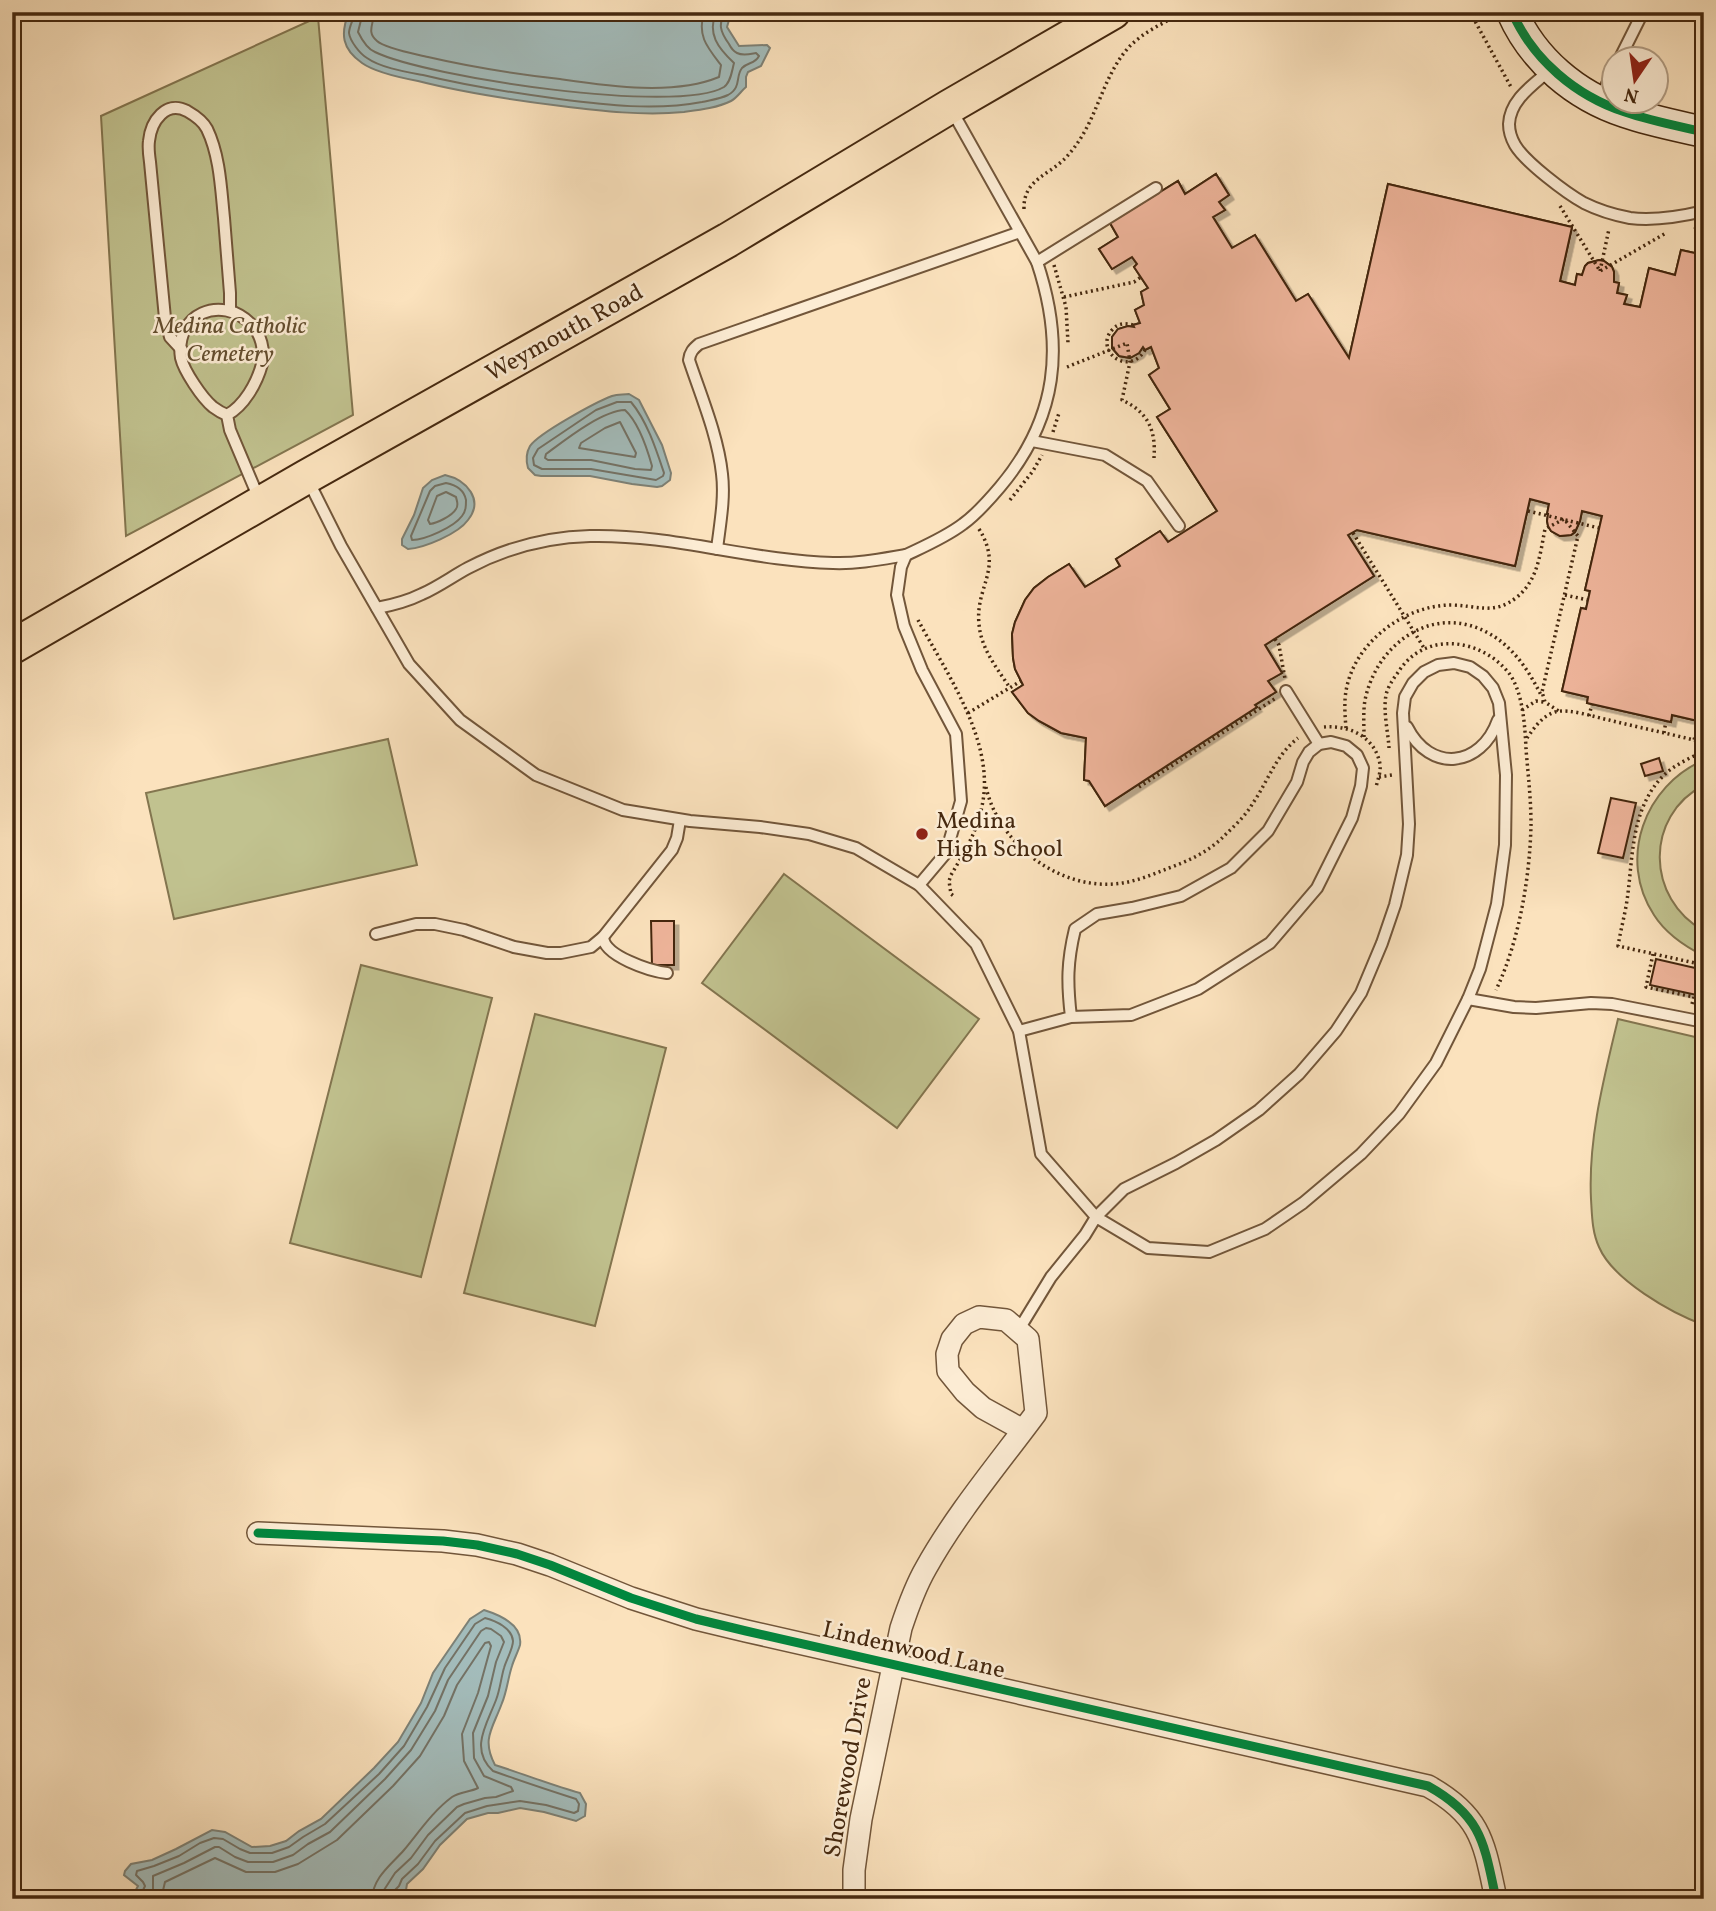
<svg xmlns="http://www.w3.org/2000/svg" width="1716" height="1911" font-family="Vollkorn,serif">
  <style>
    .green { fill: #c1c28f; stroke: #83754f; stroke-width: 2 }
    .water { fill: #a3bcbb; stroke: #7d8176; stroke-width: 2 }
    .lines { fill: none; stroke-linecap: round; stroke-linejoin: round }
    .shore { stroke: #747265; stroke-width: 2 }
    .building { fill: #edb399; stroke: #45280f; stroke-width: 2; fill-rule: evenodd; filter: url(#shadow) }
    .lane-casing { stroke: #72563a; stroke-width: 14 }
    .street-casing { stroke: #72563a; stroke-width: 24 }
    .secondary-casing { stroke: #45280f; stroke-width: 33 }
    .primary-casing { stroke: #45280f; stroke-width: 37 }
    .path { stroke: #45280f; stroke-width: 3.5; stroke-dasharray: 2 3.5; stroke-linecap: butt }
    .lane { stroke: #fcecd4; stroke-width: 10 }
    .street { stroke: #fcecd4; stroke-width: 21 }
    .secondary { stroke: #fcecd4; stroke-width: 30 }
    .primary { stroke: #fbe2bd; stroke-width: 33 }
    .cycleway-casing { stroke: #fcecd4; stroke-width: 13 }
    .cycleway { stroke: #00873e; stroke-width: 9 }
    .poi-dot { fill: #8f2418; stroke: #fcecd4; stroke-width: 2.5 }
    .labels { text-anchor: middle; stroke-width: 5; stroke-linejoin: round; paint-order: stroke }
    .park-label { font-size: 24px; font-style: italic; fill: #644e2f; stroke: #fcecd4 }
    .street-label { font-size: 24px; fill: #45280f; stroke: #fcecd4 }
    .poi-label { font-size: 24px; fill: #45280f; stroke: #fcecd4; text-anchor: start }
  </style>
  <defs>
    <filter id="shadow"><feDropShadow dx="4.5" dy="4.5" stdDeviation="0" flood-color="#0004"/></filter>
  </defs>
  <rect width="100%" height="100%" fill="#fbe2bd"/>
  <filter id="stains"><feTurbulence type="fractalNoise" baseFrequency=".00286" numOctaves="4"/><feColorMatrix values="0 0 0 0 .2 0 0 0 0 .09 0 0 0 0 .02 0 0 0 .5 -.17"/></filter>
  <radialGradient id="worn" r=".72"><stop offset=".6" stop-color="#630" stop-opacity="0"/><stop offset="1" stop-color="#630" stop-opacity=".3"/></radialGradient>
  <g class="green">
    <path d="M318,17L353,415L126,536L101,116Z"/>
    <path d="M388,739L417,865L174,919L146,793Z"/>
    <path d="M1704,760V785C1644,816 1646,899 1704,931V956C1684,946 1666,934 1654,915C1617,859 1645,785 1704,760Z"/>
    <path d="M784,874L979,1019L897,1128L702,983Z"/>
    <path d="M361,965L492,998L421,1277L290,1243Z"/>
    <path d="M535,1014L666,1048L595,1326L464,1293Z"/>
    <path d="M1618,1019L1704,1039V1325C1671,1313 1613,1280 1599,1247C1592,1232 1592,1215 1591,1199C1588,1138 1604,1078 1618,1019Z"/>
  </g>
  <g class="water">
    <path d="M349,12H768L762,19L735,17L729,20L727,27L739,46L767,45L770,48L761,66L748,72L746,77V87C741,91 737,98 731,101C717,108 699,110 684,112C643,116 601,111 561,106C513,100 465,93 418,81C402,78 376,73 362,63C342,49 340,34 349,12Z"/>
    <path d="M629,394L639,400L662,445L671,473L670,480L662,486L657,487L632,484L590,476H541L535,475L528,468C526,461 526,453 530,446C539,433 596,402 612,396C618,394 623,395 629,394Z"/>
    <path d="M445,475C467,480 484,500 468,520C458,534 424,548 408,549L402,545V539L414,515L423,488L432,480Z"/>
    <path d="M484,1610C500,1615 523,1625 520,1645C518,1652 514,1659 512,1666C508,1678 507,1691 502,1703C493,1728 481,1739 495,1765C524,1774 551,1785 580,1793L586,1804L585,1816L576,1821L544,1812L520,1808L498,1813H488L467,1819L440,1845L423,1869L407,1884L406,1890L396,1899H131L138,1886L124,1875L125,1871L131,1864L152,1860L176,1849L212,1830L225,1832L252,1847L270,1846L286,1841L299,1831L321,1819L374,1768L398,1742L421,1703L433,1673L439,1664L470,1619Z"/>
  </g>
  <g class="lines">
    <g class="shore">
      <path d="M355,12C354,19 349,26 349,33C350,41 360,54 367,58C381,68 407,72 423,75C468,86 514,93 559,99C606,105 655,111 702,102C710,100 720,99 728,95C742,87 735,77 742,68C748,62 755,64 759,56L756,53C750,54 743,56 737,53C733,51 731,48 729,44C721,33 716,22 728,12"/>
      <path d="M363,12L358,32C362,40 367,49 375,52C426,77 677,115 724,87C731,82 732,70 734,63C718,48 707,34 716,12"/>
      <path d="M374,12C374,24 366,32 377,41C386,49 416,54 428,57C471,67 516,74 560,79C608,86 673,96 719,77L721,65C707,47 697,36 704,12"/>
      <path d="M617,402H631C647,421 656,449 664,473L663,476L656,480L591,469H542L534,465L533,458L538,449L596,410Z"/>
      <path d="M625,410C639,423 647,448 652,466L651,470L635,469L591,460H548L545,458L546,454C565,440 601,411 625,410Z"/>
      <path d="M620,422L636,453L635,457L579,448L581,443L605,428Z"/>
      <path d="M446,483C456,485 464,489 466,500C466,506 466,511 462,516C454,527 425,540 412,540L411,536L430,491L435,486Z"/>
      <path d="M446,492L456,497C457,502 459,505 456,509C452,516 437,523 430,524L428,520L437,496Z"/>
      <path d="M139,1899L145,1886L143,1882L136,1875L137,1871L154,1866L179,1856L200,1843L214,1838L223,1839L240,1849L250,1853H272L289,1847L303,1837L325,1824L379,1774L404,1746L427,1707L445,1668L475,1624L485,1618C496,1621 512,1628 513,1641C513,1649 506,1660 504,1668C501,1678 500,1690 496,1700C487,1724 469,1749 493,1771C521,1781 548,1790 576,1799L579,1804L578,1811L574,1813L546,1805L520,1801L487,1806L465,1813L435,1841L418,1864L402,1879L399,1886L392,1893V1899"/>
      <path d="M149,1899L153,1890V1876L184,1863L215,1847H219L235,1857L248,1862H273L293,1855L308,1844L330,1832L385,1779L411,1750L435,1711L448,1680L481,1631L486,1628L491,1629L501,1636L504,1642L496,1662L488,1696L473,1733L474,1758L484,1776L511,1787L513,1791L496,1797L485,1798L464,1804L457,1807L428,1835L411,1858L395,1873L384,1890L383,1899"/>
      <path d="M161,1899L165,1882L215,1858L246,1872H275L298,1864L337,1840L393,1786L420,1756L444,1716L457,1685L485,1643L489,1642L491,1646L478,1693L462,1734L464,1761L478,1788C470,1792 460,1792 452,1797C433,1811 419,1832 404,1850C391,1865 373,1877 372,1899"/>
    </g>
  </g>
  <g class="building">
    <path d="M1216,174L1229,195L1219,202L1225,210L1213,217L1232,248L1255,235L1296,301L1308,294L1349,358L1388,184L1572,227L1560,281L1575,285L1577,274L1582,275L1585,266L1588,263L1599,260L1604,261L1612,267L1614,272V282L1619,283L1617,293L1627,295L1624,304L1640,307L1649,268L1675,275L1681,250L1704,255V696L1698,721L1672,715L1671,722L1587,703L1588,697L1562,691L1581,608L1586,609L1590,591L1585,590L1602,516L1582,511L1580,521L1575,532L1571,535L1560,536L1551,531L1548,526L1547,521L1548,514H1547L1549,504L1530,499L1515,566L1357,530L1348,535L1374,576L1265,645L1282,673L1268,681L1276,692L1255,705L1257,707L1105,806L1089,781L1084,780L1086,738L1061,733L1039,721L1028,713L1012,692L1023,685L1015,669L1013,658L1012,634L1015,622L1025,600L1034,588L1048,577L1069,564L1085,587L1120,566L1116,559L1160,531L1168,542L1217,511L1157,417L1170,409L1149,375L1159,368L1151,347L1145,350L1143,347L1139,353L1130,358L1119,356L1112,348V337L1118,329L1128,326L1134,327L1133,325L1140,323L1135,310L1144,305L1141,292L1148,288L1134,267L1137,264L1132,257L1112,269L1099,249L1118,237L1110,223L1178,181L1185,194ZM1422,332L1488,347L1486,355L1538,367L1532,396L1413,369Z"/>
    <path d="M1216,174L1229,195L1219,202L1225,210L1213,217L1232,248L1255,235L1296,301L1308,294L1349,358L1388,184L1572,227L1560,281L1575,285L1577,274L1582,275L1585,266L1588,263L1599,260L1604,261L1612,267L1614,272V282L1619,283L1617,293L1627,295L1624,304L1640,307L1649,268L1675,275L1681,250L1704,255V696L1698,721L1672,715L1671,722L1587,703L1588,697L1562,691L1581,608L1586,609L1590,591L1585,590L1602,516L1582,511L1580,521L1575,532L1571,535L1560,536L1551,531L1548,526L1547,521L1548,514H1547L1549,504L1530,499L1515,566L1357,530L1348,535L1374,576L1265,645L1282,673L1268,681L1276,692L1255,705L1257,707L1105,806L1089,781L1084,780L1086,738L1061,733L1039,721L1028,713L1012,692L1023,685L1015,669L1013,658L1012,634L1015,622L1025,600L1034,588L1048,577L1069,564L1085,587L1120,566L1116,559L1160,531L1168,542L1217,511L1157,417L1170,409L1149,375L1159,368L1151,347L1145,350L1143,347L1139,353L1130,358L1119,356L1112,348V337L1118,329L1128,326L1134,327L1133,325L1140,323L1135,310L1144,305L1141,292L1148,288L1134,267L1137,264L1132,257L1112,269L1099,249L1118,237L1110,223L1178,181L1185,194Z"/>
    <path d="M1659,758L1663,771L1645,776L1641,764Z"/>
    <path d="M1611,798L1636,803L1623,858L1598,853Z"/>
    <path d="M651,921H674V965H652Z"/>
    <path d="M1656,959L1704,970V1001L1696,1000L1697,995L1650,985Z"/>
  </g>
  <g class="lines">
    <defs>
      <g id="lane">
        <path d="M1619,60L1643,12"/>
        <path d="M1550,70C1533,85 1510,100 1509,124C1509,132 1511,138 1515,145C1525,162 1566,193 1584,203C1598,210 1614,215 1630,218C1655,221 1679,217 1704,211"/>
        <path d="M1600,99L1614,69"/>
        <path d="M1037,262L1156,188"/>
        <path d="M182,350L170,337L165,318L150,162C149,155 148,148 149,141C151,121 166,100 187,111C194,115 203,121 207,129C220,156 221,189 224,218C226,243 228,268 230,293V311"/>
        <path d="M227,415C244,406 257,383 262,364C265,350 261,334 251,324C221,294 174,314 181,358C184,371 202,398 213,407C217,410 222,413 227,415L230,430L260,501"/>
        <path d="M1032,441L1105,455L1147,481L1179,526"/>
        <path d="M308,480L341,546L409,664L460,720L536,775L623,810L690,821L760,827L809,834L856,848L919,885L976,944L1019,1031L1041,1154L1096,1217L1148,1248L1209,1252L1265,1229L1303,1203L1361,1154L1399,1114L1436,1063L1468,999L1480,969L1497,904L1505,845L1506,775L1499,703L1493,688L1483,676L1470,667L1454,663L1438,665L1424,672L1413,683L1405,697L1403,713L1409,824L1407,855L1395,905L1382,943L1361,993L1336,1031L1299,1074L1259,1110L1216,1140L1176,1163L1124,1189L1096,1217L1085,1235L1051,1277L1018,1331"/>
        <path d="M717,549C720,524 725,498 722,474C718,436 701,396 689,360C690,352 693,349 699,344L1020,232"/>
        <path d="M906,555C925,546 946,537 963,524C977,514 989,500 1000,487C1058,418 1065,346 1037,262L951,109"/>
        <path d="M377,608C393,605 408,601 422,594C438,587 453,576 468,568C506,548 548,537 590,536C672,534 752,561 833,563C858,564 882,559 906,555L901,567L897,595L904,626L922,670L956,734L961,801L946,853L919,885"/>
        <path d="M1286,691L1319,744"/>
        <path d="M1407,727C1430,773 1481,768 1498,720"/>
        <path d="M376,934L416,924H435L464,930L514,947L547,953H561L591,947L603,937L672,850L677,838L680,820"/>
        <path d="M603,937C604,956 650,971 667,973"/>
        <path d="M1468,999L1514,1007L1536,1008L1591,1003L1612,1004L1704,1022"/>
        <path d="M1019,1031L1071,1017L1131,1015L1198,989L1270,943L1317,888L1352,818L1361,786L1363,768L1357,755L1346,746L1331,742L1319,744L1309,752L1303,762L1297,782L1268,831L1231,868L1181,896L1132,908L1097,914L1075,929C1067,962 1067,983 1071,1017"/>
      </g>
      <g id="street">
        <path d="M258,1533L443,1541L477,1545L517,1554L550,1565L631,1598L696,1619L746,1631L1428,1786C1482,1816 1484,1843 1496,1899"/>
        <path d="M854,1899V1870L861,1819L901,1628C908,1607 915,1587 926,1568C956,1514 999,1463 1036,1413L1028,1339L1006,1320L979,1317L964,1324L952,1339L947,1354L948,1371L965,1392L983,1408L1023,1430"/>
      </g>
      <path id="secondary" d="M1512,12C1533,60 1576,96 1625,112C1651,121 1678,126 1704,132"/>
      <path id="primary" d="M12,647L306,477L728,240L949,107L1113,12"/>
    </defs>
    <use href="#lane" class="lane-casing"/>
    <use href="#street" class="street-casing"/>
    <use href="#secondary" class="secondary-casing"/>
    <use href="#primary" class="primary-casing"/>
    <g class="path">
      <path d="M1470,12L1511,87"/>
      <path d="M1560,206L1600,271L1666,233"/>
      <path d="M1024,209C1023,178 1052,175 1069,154C1098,121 1101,78 1129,47C1143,32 1166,22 1183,12"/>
      <path d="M1695,227L1704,248"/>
      <path d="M1054,265L1066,307L1068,343"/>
      <path d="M1600,271L1609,229"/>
      <path d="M1064,297L1134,282L1141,277"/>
      <path d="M1133,325C1125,323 1118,323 1112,330C1094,350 1128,378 1145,350"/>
      <path d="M1067,367L1127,343L1130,362L1122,400C1148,412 1156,430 1154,458"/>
      <path d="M1053,432L1059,413"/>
      <path d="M1010,500L1033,471L1042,455"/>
      <path d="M1528,511L1599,528"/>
      <path d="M979,529C1004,569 975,586 979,624C981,649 997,668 1010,688"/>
      <path d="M1353,533L1424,648"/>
      <path d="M1565,595L1588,600"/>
      <path d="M918,620C947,674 996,743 982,806C977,832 964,853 951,875L949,881L951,894L955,897"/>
      <path d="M1275,639L1279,645L1285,679"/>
      <path d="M1522,710L1536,701L1544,702"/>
      <path d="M968,713L1021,681"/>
      <path d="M1589,716L1592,704"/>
      <path d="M1324,727C1350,725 1375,737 1380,764C1381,772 1378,779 1376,787"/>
      <path d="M1346,728C1345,716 1344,703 1346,691C1354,643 1403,606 1450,605C1476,605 1494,616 1517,597C1538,580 1540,554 1545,529L1564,519L1578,536L1542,692L1545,702L1560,712"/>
      <path d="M1664,733L1666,721"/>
      <path d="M1364,737C1364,725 1363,712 1365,700C1377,642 1435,602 1490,634C1514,648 1529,671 1541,695"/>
      <path d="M1527,738C1534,728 1542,716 1555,712C1569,708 1594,717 1609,720C1637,727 1666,733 1694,740L1697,730L1704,721"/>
      <path d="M1694,740L1704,742"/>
      <path d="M1389,748C1388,731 1383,712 1386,695C1388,686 1394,678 1399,671C1425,631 1480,638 1508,672C1523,690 1525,727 1526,749C1528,774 1531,799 1531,824C1530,877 1519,942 1496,990"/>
      <path d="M1704,751C1690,758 1674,765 1663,776C1632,808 1633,852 1628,893C1626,911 1621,928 1618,946L1704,965"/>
      <path d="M1379,777L1392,775V773"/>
      <path d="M986,787C998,842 1056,888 1113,884C1133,883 1151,875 1169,868C1188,861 1206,853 1221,839C1232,828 1245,817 1253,803C1268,781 1276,755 1298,738"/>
      <path d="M1139,787L1276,698"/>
      <path d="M1653,954L1646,987L1694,997L1692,1004H1694"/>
    </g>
    <use href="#lane" class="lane"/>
    <use href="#street" class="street"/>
    <use href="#secondary" class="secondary"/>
    <use href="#primary" class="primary"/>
    <defs>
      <g id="cycleway">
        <path d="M1512,12C1533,60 1576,96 1625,112C1651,121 1678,126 1704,132"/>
        <path d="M258,1533L443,1541L477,1545L517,1554L550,1565L631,1598L696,1619L746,1631L1428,1786C1482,1816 1484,1843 1496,1899"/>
      </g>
    </defs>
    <use href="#cycleway" class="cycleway-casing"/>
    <use href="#cycleway" class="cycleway"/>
  </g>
  <circle class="poi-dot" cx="922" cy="834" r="7"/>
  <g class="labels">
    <g class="park-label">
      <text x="230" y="333">Medina Catholic<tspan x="230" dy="28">Cemetery</tspan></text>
    </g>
    <g class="street-label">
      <text transform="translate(564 332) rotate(-29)" y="8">Weymouth Road</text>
      <text transform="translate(914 1649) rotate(13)" y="8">Lindenwood Lane</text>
      <text transform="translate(847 1767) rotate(-80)" y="8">Shorewood Drive</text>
    </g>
    <g class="poi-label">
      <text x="936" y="828">Medina<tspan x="936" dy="28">High School</tspan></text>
    </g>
  </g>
  <rect width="1716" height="1911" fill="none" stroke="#fbe2bd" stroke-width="42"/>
  <rect x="14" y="14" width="1688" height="1883" fill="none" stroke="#45280f" stroke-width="3.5"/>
  <rect x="21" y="21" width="1674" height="1869" fill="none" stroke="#45280f" stroke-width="2"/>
  <g transform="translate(1635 80) rotate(193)"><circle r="33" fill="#fcecd4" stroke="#b39e85" stroke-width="2"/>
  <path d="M0-5L12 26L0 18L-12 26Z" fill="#8f2418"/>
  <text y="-10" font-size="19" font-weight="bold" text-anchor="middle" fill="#45280f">N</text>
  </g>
  <rect width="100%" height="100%" filter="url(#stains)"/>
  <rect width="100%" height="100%" fill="url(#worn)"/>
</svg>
